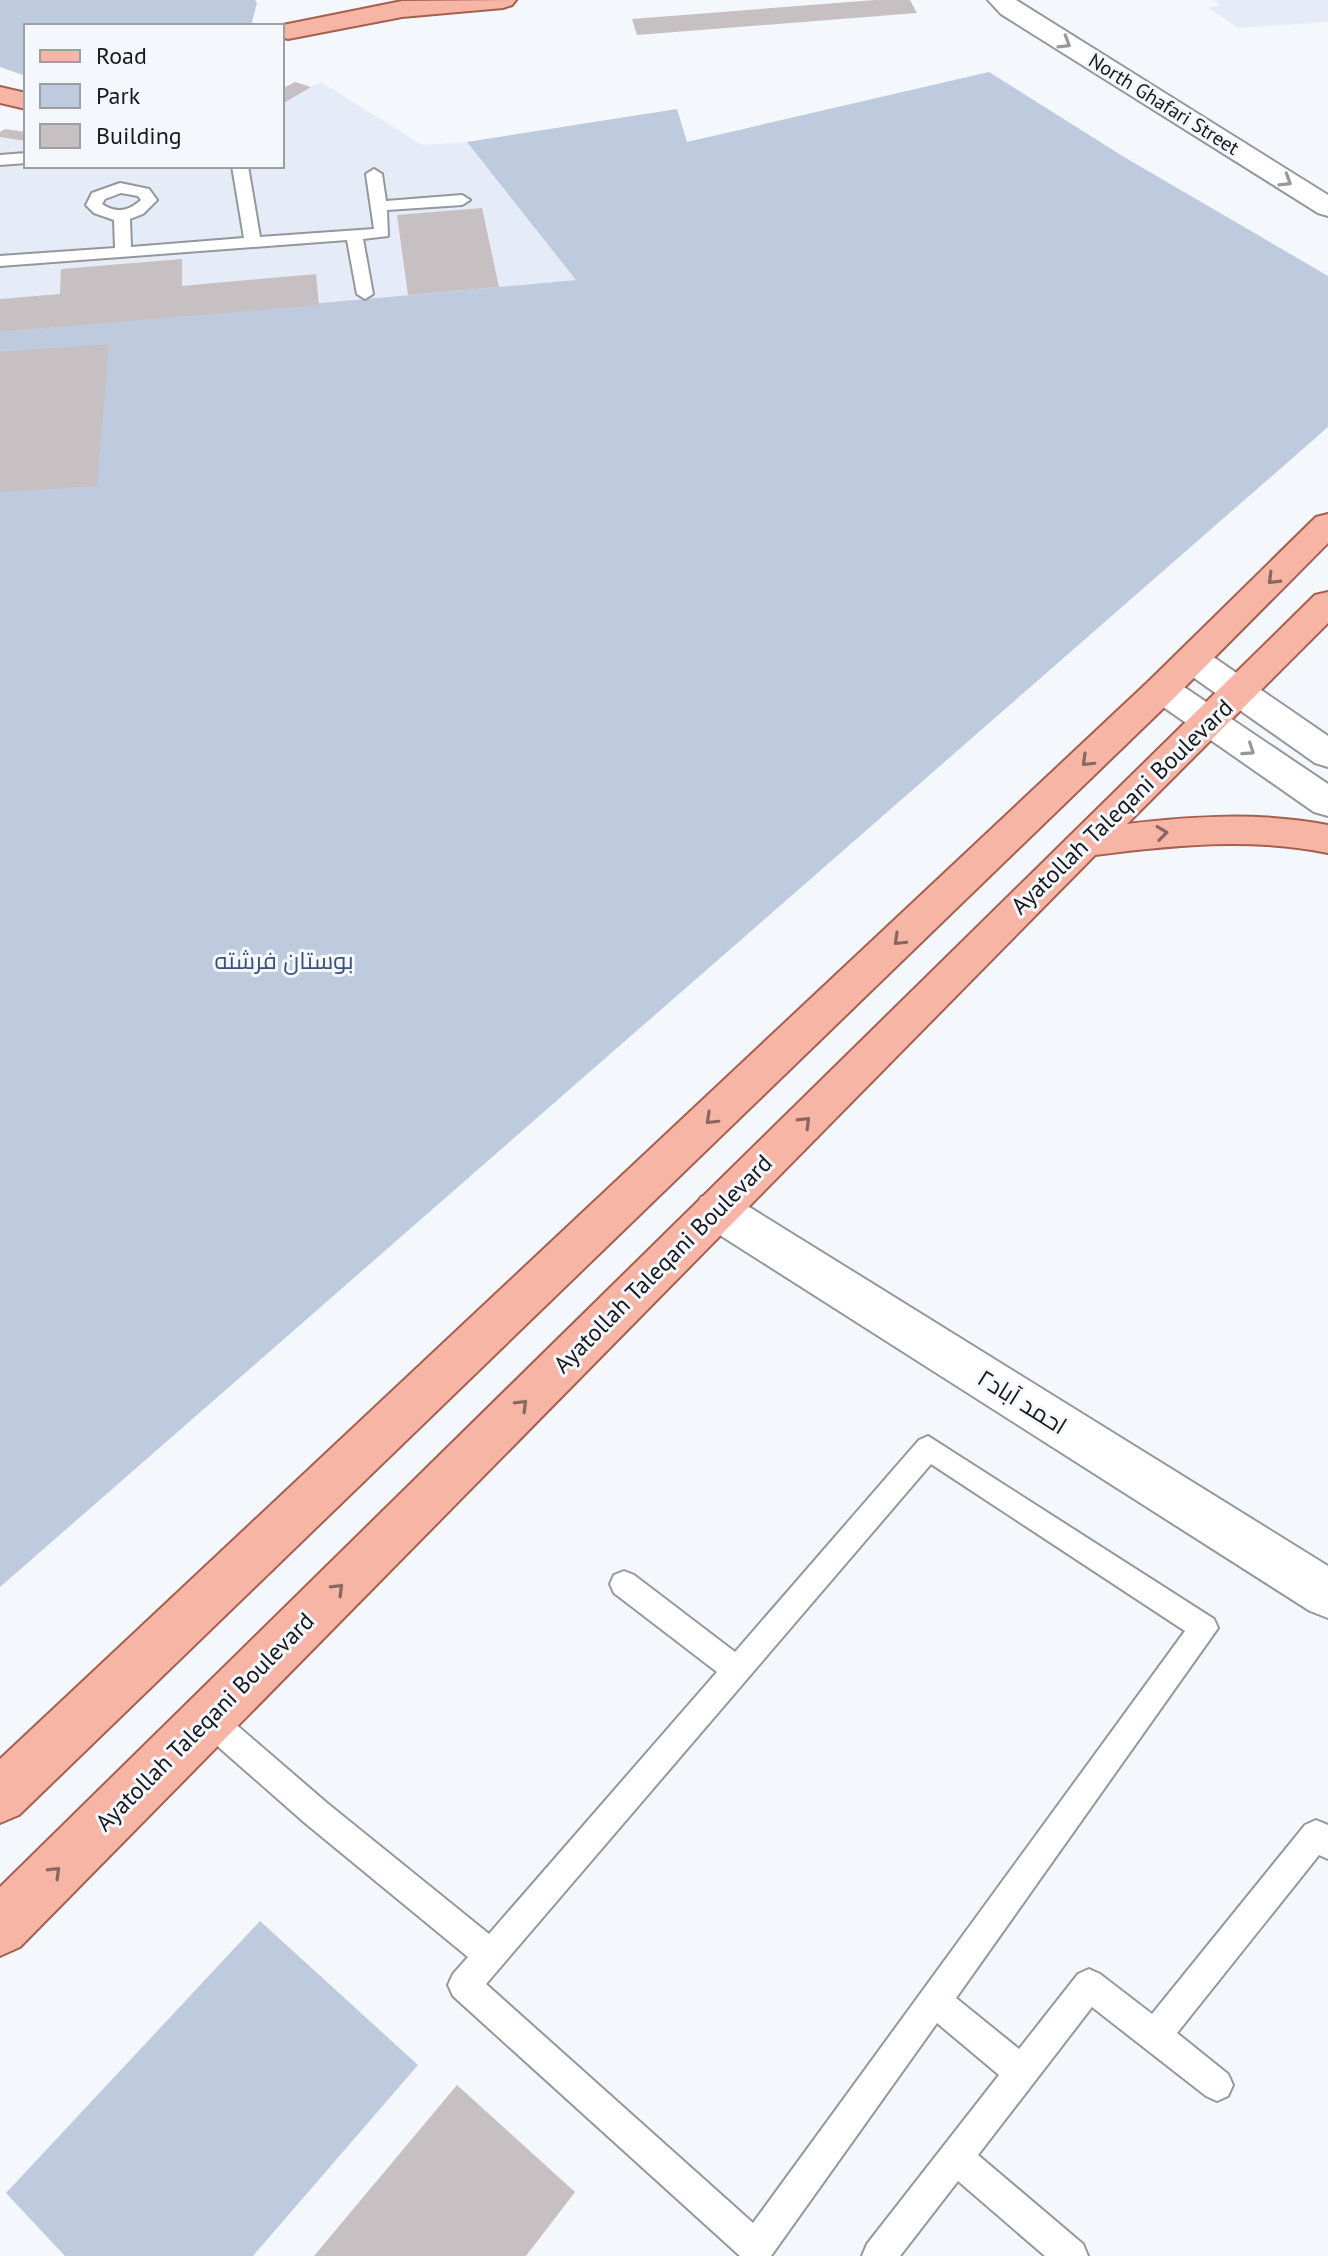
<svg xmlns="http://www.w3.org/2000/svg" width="1328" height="2256" font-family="'PT Sans',Cairo,sans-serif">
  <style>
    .built { fill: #e5ebf7 }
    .green { fill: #becade }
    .building { fill: #c6c0c3 }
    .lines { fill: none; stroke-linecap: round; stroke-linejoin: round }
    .lane-casing { stroke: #94979b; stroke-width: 4 }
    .street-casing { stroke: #94979b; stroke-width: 4 }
    .secondary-casing { stroke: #94979b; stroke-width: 4 }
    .primary-casing { stroke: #a55f4e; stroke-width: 4 }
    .lane { fill: #fff; fill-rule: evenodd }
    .street { fill: #fff; fill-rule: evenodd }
    .secondary { fill: #fff; fill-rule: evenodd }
    .primary { fill: #f7b5a6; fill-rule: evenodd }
    .oneway { stroke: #979898 }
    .oneway2 { stroke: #886760 }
    .labels { text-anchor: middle; stroke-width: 6; stroke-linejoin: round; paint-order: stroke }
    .far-street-label { font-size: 20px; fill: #18191b; stroke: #f4f7fc }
    .street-label { font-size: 24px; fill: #18191b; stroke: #f4f7fc }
    .park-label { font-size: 24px; fill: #3a517d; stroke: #f4f7fc }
  </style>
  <rect width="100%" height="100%" fill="#f4f7fc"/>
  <g class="built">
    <path d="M1214,0H1328V22L1238,28L1209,8L1220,5Z"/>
    <path d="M295,82L310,87L321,82L422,145L467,142L577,280L0,332V132L5,129L26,132V166H282V89Z"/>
  </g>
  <g class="green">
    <path d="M0,0H255L257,3L251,26H26V76L0,67Z"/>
    <path d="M989,72L1124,157L1328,276V427L0,1587V332L576,280L467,142L677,109L687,142Z"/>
    <path d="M260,1921L418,2065L253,2256H65L6,2193Z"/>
  </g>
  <g class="building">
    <path d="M875,0H910L917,13L637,35L632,19Z"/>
    <path d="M295,82L311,87L282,104V89Z"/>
    <path d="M5,129L26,132V141L0,137V132Z"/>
    <path d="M482,208L499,287L408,295L397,215Z"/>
    <path d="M182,259V286L316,274L319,305L0,332V299L60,294L61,269Z"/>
    <path d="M109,344L97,486L0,492V352Z"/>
    <path d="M457,2085L575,2192L526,2256H314Z"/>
  </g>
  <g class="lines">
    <defs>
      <g id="lane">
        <path d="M26,153V163L0,165V155Z"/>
        <path d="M232,166H248L260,237L374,229L366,174L374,169L382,174L386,201L462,195L470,200L462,205L387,210L388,236L363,239L373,294L365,299L357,294L347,240L0,266V256L115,248L114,220L94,213L86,205L92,193L120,183L149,189L157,200L143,214L130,219L131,247L244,238ZM121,193L138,196L141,200C129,211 116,214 102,204L105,199Z"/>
        <path d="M928,1436L1214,1619L1218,1628L956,1998L1019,2049L1078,1974L1089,1969L1100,1974L1152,2014L1305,1825L1316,1820L1328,1825V1859L1319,1855L1177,2033L1228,2074L1233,2085L1228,2096L1217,2101L1206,2096L1092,2007L978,2155L1083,2244L1088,2256H1045L958,2181L900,2256H862L867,2244L999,2075L937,2023L771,2256H740L453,1996L448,1985L453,1974L468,1957L305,1823L198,1729L193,1719L198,1709L208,1705L218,1709L327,1803L489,1934L717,1672L614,1593L610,1584L614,1575L624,1571L634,1575L735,1652L919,1440ZM931,1464L1185,1631L753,2223L486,1984Z"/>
      </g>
      <path id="street" d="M717,1192L733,1197L1328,1566V1618L1310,1611L701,1223L694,1210L701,1197Z"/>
      <g id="secondary">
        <path d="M988,0H1016L1328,195V216L1318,213L1001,14Z"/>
        <path d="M1193,648L1206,652L1328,736V767L1315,763L1180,668L1175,660L1180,652Z"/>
        <path d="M1162,677L1175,681L1328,784V816L1314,812L1149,697L1144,689L1149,681Z"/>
      </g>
      <g id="primary">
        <path d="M516,0L512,5L503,8L402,17L288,39L282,37V26H278L402,1Z"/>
        <path d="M0,87L26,93V109L0,103Z"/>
        <path d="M1328,514V543L1175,697L19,1815L0,1823V1759L1149,681L1316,517Z"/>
        <path d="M1328,592V623L1127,824C1195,816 1260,812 1328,825V853C1250,837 1174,845 1095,855L20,1947L0,1956V1887L1315,595Z"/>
      </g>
    </defs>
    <use href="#lane" class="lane-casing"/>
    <use href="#street" class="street-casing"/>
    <use href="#secondary" class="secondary-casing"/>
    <use href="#primary" class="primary-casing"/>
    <use href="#lane" class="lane"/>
    <use href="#street" class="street"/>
    <use href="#secondary" class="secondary"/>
    <use href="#primary" class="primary"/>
  </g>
  <defs><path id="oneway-chevron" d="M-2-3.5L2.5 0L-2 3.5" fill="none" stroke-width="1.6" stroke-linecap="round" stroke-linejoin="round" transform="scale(2)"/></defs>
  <g class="oneway">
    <use href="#oneway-chevron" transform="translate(1065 43) rotate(31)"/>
    <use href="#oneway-chevron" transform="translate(1286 181) rotate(32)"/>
    <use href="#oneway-chevron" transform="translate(1249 750) rotate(34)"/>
  </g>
  <g class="oneway2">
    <use href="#oneway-chevron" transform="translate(1273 579) rotate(135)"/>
    <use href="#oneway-chevron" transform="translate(1087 761) rotate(136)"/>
    <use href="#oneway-chevron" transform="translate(1162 833) rotate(-7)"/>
    <use href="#oneway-chevron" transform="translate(899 940) rotate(136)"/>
    <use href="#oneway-chevron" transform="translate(711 1119) rotate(136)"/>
    <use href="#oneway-chevron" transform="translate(805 1122) rotate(-45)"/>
    <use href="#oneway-chevron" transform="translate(522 1405) rotate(-45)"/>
    <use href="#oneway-chevron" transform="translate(338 1589) rotate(-45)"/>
    <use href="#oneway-chevron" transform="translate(55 1872) rotate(-45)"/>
  </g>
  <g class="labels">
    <g class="far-street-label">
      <text transform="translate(1164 104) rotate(32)" y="7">North Ghafari Street</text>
    </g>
    <g class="street-label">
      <text transform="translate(1122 807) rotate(-44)" y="8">Ayatollah Taleqani Boulevard</text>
      <text transform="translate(663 1264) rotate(-45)" y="8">Ayatollah Taleqani Boulevard</text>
      <text transform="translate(1022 1402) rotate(32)" y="8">احمد آباد۲</text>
      <text transform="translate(205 1722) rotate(-45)" y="8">Ayatollah Taleqani Boulevard</text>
    </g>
    <g class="park-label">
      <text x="284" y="969">بوستان فرشته</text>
    </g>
  </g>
  <rect x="24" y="24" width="260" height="144" fill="#f4f7fc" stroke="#9c9ea2" stroke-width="2"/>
  <rect x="40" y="50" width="40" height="12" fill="#f7b5a6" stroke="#9c9ea2" stroke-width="2"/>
  <text x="96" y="64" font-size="24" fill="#18191b">Road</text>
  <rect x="40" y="84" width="40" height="24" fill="#becade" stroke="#9c9ea2" stroke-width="2"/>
  <text x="96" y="104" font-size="24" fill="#18191b">Park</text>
  <rect x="40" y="124" width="40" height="24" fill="#c6c0c3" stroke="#9c9ea2" stroke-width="2"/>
  <text x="96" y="144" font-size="24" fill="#18191b">Building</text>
</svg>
